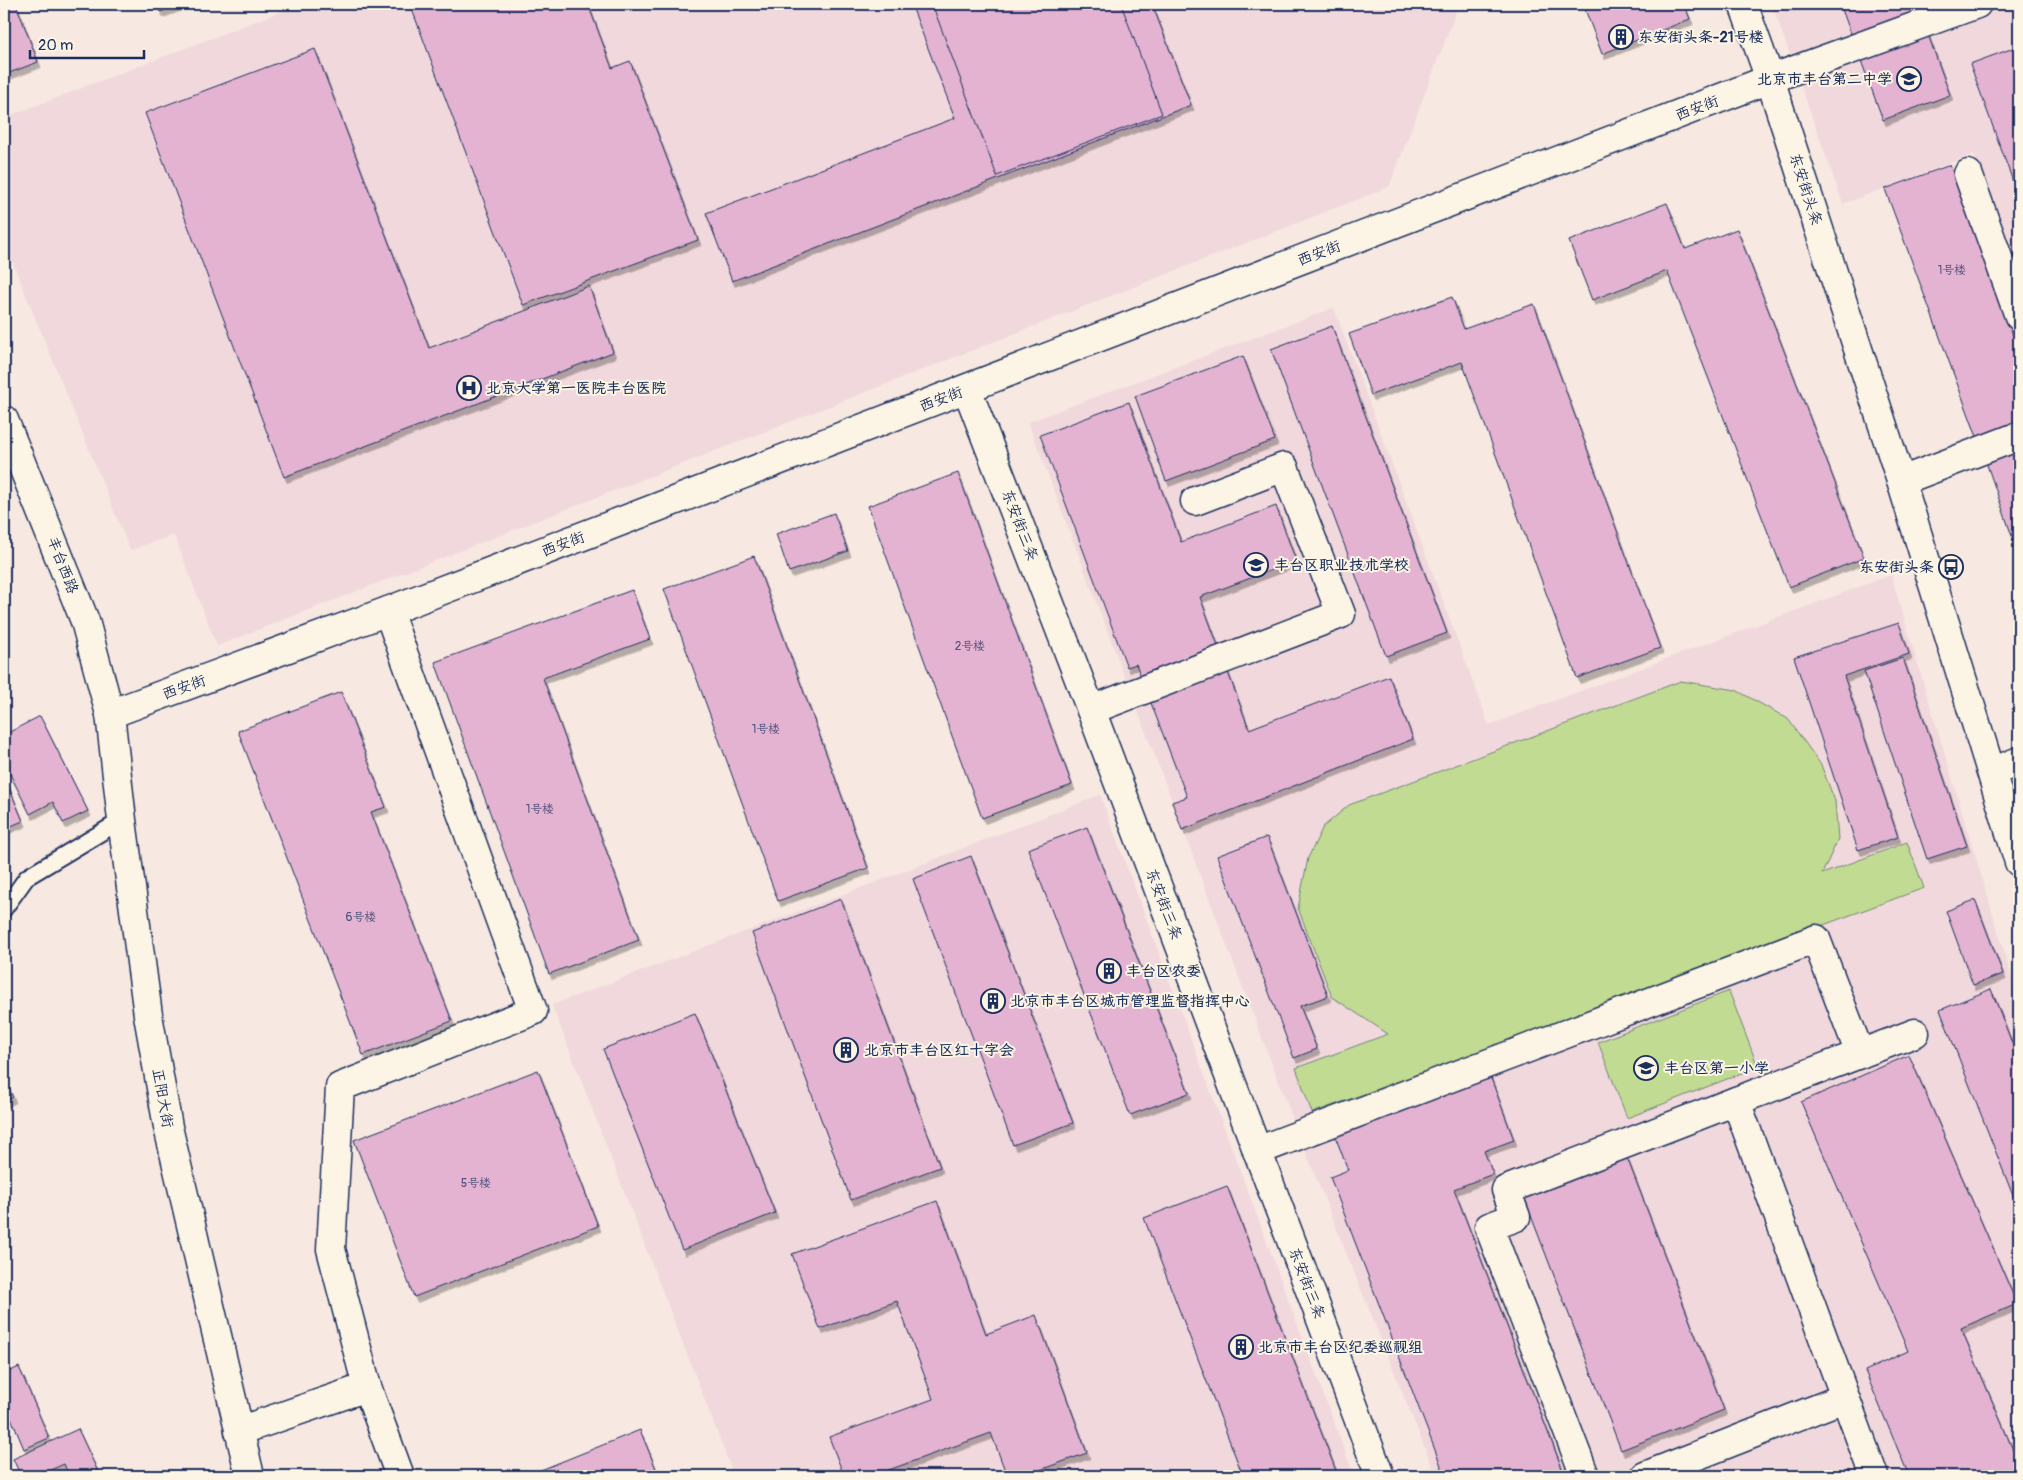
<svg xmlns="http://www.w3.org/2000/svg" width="2023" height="1480" font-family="Pangolin,'LXGW WenKai TC',sans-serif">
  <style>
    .built { fill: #f1d8dc }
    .green { fill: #c2db92; stroke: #6e8578 }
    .building { fill: #e4b3d1; stroke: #1b2f5e; filter: url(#shadow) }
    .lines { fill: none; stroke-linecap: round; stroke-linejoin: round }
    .service-casing { stroke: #1b2f5e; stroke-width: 19 }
    .minor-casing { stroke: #1b2f5e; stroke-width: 31 }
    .secondary-casing { stroke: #1b2f5e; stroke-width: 31 }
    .service { stroke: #fcf5e5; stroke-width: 15 }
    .minor { stroke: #fcf5e5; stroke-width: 28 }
    .secondary { stroke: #fcf5e5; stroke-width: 28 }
    .labels { text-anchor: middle; stroke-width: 4; stroke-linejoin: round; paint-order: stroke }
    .number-label { font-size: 12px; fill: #4d507b }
    .poi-label { font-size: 15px; font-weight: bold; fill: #1b2f5e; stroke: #fcf5e5; text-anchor: start }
    .street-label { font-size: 15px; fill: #1b2f5e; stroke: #fcf5e5 }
  </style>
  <defs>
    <filter id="shadow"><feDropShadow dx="3" dy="5.5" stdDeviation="0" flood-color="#0004"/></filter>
  </defs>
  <rect width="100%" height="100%" fill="#f7e8e1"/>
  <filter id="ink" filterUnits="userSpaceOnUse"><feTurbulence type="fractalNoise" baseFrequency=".02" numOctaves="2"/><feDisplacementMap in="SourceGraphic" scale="10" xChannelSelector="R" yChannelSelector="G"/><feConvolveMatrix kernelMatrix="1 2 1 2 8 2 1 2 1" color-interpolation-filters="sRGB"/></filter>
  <g filter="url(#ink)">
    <g class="built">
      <path d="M300,4H1459L1389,187L217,646L174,535L130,550L4,241V118Z"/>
      <path d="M1772,4H2019V276L1974,154L1843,204Z"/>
      <path d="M1334,308L1489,725L1891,575L2019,1001V1476H1436L1299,1135L1028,422Z"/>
      <path d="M1100,795L1354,1476H734L552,1005L902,872Z"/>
    </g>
    <g class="green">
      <path d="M1681,681L1736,690L1788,719L1821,765L1835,801L1838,839L1822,874L1907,842L1924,888L1312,1113L1296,1068L1388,1034L1332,997L1298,908L1308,858L1323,827L1349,805Z"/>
      <path d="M1729,991L1758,1067L1627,1118L1598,1042Z"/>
    </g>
    <g class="building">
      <path d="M4,4H16L38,62L4,75Z"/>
      <path d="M157,4H182L160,12Z"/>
      <path d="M410,4H588L612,68L630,61L698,240L523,305Z"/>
      <path d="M911,4H1152L1191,105L732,281L706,213L955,118Z"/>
      <path d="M932,4H1121L1162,114L997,176Z"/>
      <path d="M1583,4H1684L1690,19L1602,54Z"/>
      <path d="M1840,4H1917L1950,95L1883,120Z"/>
      <path d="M2019,46V198L1970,64Z"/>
      <path d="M315,49L429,348L589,286L613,352L284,477L145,113Z"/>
      <path d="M1950,165L2019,351V421L1977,437L1885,189Z"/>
      <path d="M1667,203L1685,249L1737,229L1864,558L1789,587L1667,271L1592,300L1569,241Z"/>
      <path d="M1452,297L1464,329L1534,304L1660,648L1577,678L1462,362L1371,395L1349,334Z"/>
      <path d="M1332,326L1447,633L1386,656L1271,349Z"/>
      <path d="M1243,356L1275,440L1166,481L1135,396Z"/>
      <path d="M1129,402L1181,542L1276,506L1296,561L1200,597L1249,729L1389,676L1413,739L1182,830L1172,802L1187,797L1136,664L1127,667L1040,435Z"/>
      <path d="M2019,450V556L1986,462Z"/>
      <path d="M958,473L1072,785L982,818L868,506Z"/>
      <path d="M834,513L848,551L789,572L776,534Z"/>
      <path d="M754,556L868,868L778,901L664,589Z"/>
      <path d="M632,590L650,639L543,678L639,940L549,974L435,662Z"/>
      <path d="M1899,623L1909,654L1844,676L1898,837L1858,850L1794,657Z"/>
      <path d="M1903,658L1967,846L1927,859L1864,671Z"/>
      <path d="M341,692L386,807L371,812L452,1021L363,1055L238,731Z"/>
      <path d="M40,716L88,811L63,823L53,802L30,814L8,770L4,772V735Z"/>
      <path d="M5,778L23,821L4,829V779Z"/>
      <path d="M1087,827L1189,1093L1130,1115L1028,849Z"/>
      <path d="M1267,837L1328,996L1300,1006L1317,1049L1294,1058L1217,856Z"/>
      <path d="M971,856L1073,1123L1013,1145L913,879Z"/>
      <path d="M841,899L940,1167L851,1200L752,933Z"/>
      <path d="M1975,900L2003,974L1973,985L1946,911Z"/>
      <path d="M1991,989L2019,1061V1211L1940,1010Z"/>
      <path d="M695,1013L775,1213L682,1250L603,1049Z"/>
      <path d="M1909,1055L2017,1304L1961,1328L2019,1464V1476H1909L1865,1371L1908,1351L1801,1102Z"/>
      <path d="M538,1070L598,1226L414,1297L354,1140Z"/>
      <path d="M1489,1073L1514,1140L1484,1151L1493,1174L1454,1189L1563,1471L1550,1476H1445L1330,1177L1348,1170L1334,1133Z"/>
      <path d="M4,1079L13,1097L4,1102Z"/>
      <path d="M1626,1155L1724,1410L1621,1450L1523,1195Z"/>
      <path d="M1227,1186L1338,1476H1243L1144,1218Z"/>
      <path d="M937,1201L986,1334L1036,1315L1087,1453L1023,1476H1007L991,1433L872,1476H844L829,1437L933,1399L897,1301L820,1329L792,1254Z"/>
      <path d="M19,1367L49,1438L24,1449L4,1401V1374Z"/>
      <path d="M78,1429L100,1476H69L64,1464L37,1476H21L13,1459Z"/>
      <path d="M640,1430L659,1476H526Z"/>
    </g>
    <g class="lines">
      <defs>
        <path id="service" d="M4,909L27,877L122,820"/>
        <g id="minor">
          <path d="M1743,4L1770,79L1901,481L2019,862"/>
          <path d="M1968,174L2019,316"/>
          <path d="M967,389L1091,710L1380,1476"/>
          <path d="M1901,481L2019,436"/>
          <path d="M1091,710L1341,614L1284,467L1195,501"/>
          <path d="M110,714L388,611L1770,79L1977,4"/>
          <path d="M1992,772L2019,761"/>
          <path d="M1257,1151L1816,939L1860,1054"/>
          <path d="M367,1387L331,1249L340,1087L533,1011L388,611"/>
          <path d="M239,1431L367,1387L400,1476"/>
          <path d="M1585,1476L1489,1227L1516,1217L1506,1190L1736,1101"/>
          <path d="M1645,1476L1844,1398"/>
          <path d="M1874,1476L1736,1101L1915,1033"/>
        </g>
        <path id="secondary" d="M4,420L85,621L110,714L122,820L148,1015L168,1127L250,1476"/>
      </defs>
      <use href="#service" class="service-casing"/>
      <use href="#minor" class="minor-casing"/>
      <use href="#secondary" class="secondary-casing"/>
      <use href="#service" class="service"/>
      <use href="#minor" class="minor"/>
      <use href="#secondary" class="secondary"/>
    </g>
  </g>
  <defs>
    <symbol id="building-ring" viewBox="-11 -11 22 22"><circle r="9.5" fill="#fcf5e5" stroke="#1b2f5e" stroke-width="1.5"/><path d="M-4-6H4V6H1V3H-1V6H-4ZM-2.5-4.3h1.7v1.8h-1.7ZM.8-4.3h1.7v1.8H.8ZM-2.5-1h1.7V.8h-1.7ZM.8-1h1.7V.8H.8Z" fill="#1b2f5e"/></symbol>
    <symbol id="school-ring" viewBox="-11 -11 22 22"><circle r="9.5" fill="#fcf5e5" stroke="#1b2f5e" stroke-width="1.5"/><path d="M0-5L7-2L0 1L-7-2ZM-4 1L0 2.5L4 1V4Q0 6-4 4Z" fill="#1b2f5e"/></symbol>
    <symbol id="hospital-ring" viewBox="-11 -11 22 22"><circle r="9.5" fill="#fcf5e5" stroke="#1b2f5e" stroke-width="1.5"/><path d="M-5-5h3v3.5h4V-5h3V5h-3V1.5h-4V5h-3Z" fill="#1b2f5e"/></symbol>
    <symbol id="university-ring" viewBox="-11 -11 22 22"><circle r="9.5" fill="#fcf5e5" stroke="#1b2f5e" stroke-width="1.5"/><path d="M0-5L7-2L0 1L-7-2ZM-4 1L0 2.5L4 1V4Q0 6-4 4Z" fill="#1b2f5e"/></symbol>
    <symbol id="bus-ring" viewBox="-11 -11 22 22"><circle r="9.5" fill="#fcf5e5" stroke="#1b2f5e" stroke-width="1.5"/><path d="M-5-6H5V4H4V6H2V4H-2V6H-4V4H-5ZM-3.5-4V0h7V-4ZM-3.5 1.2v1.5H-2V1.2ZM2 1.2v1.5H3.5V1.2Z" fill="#1b2f5e"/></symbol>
  </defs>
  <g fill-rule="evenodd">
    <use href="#building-ring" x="1607" y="23" width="28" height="28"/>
    <use href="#school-ring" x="1895" y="65" width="28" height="28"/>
    <use href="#hospital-ring" x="455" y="374" width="28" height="28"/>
    <use href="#university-ring" x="1242" y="551" width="28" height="28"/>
    <use href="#bus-ring" x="1937" y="553" width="28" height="28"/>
    <use href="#building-ring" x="1095" y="957" width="28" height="28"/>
    <use href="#building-ring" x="979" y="987" width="28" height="28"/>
    <use href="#building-ring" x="832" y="1036" width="28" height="28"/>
    <use href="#school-ring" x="1632" y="1054" width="28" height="28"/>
    <use href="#building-ring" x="1227" y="1333" width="28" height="28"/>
  </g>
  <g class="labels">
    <g class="number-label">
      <text x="1952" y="274">1号楼</text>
      <text x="970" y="650">2号楼</text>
      <text x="766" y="733">1号楼</text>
      <text x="540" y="813">1号楼</text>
      <text x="361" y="921">6号楼</text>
      <text x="476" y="1187">5号楼</text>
    </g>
    <g class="poi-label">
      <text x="1638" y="42">东安街头条-21号楼</text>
      <text x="1892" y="84" text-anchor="end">北京市丰台第二中学</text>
      <text x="486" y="393">北京大学第一医院丰台医院</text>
      <text x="1274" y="570">丰台区职业技术学校</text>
      <text x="1934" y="572" text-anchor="end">东安街头条</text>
      <text x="1126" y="976">丰台区农委</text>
      <text x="1010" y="1006">北京市丰台区城市管理监督指挥中心</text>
      <text x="864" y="1055">北京市丰台区红十字会</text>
      <text x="1664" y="1073">丰台区第一小学</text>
      <text x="1258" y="1352">北京市丰台区纪委巡视组</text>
    </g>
    <g class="street-label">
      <text transform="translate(1697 108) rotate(-21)" y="5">西安街</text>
      <text transform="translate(1806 189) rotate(72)" y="5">东安街头条</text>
      <text transform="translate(1319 253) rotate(-21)" y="5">西安街</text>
      <text transform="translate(941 399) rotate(-21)" y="5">西安街</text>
      <text transform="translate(1020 525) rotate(69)" y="5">东安街三条</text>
      <text transform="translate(563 544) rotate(-21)" y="5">西安街</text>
      <text transform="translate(63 565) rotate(69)" y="5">丰台西路</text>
      <text transform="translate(184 687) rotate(-20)" y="5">西安街</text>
      <text transform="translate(1164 904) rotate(69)" y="5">东安街三条</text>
      <text transform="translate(163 1098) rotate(80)" y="5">正阳大街</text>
      <text transform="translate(1307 1283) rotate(69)" y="5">东安街三条</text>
    </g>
  </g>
  <rect width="2023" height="1480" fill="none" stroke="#fcf5e5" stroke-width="20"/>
  <rect x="10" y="10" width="2003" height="1460" fill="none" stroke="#1b2f5e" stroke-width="2" filter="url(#ink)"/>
  <path d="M30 50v8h114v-8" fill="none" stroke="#1b2f5e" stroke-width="2.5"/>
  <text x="38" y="50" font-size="15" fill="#1b2f5e" stroke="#fcf5e5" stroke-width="4" paint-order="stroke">20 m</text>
</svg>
